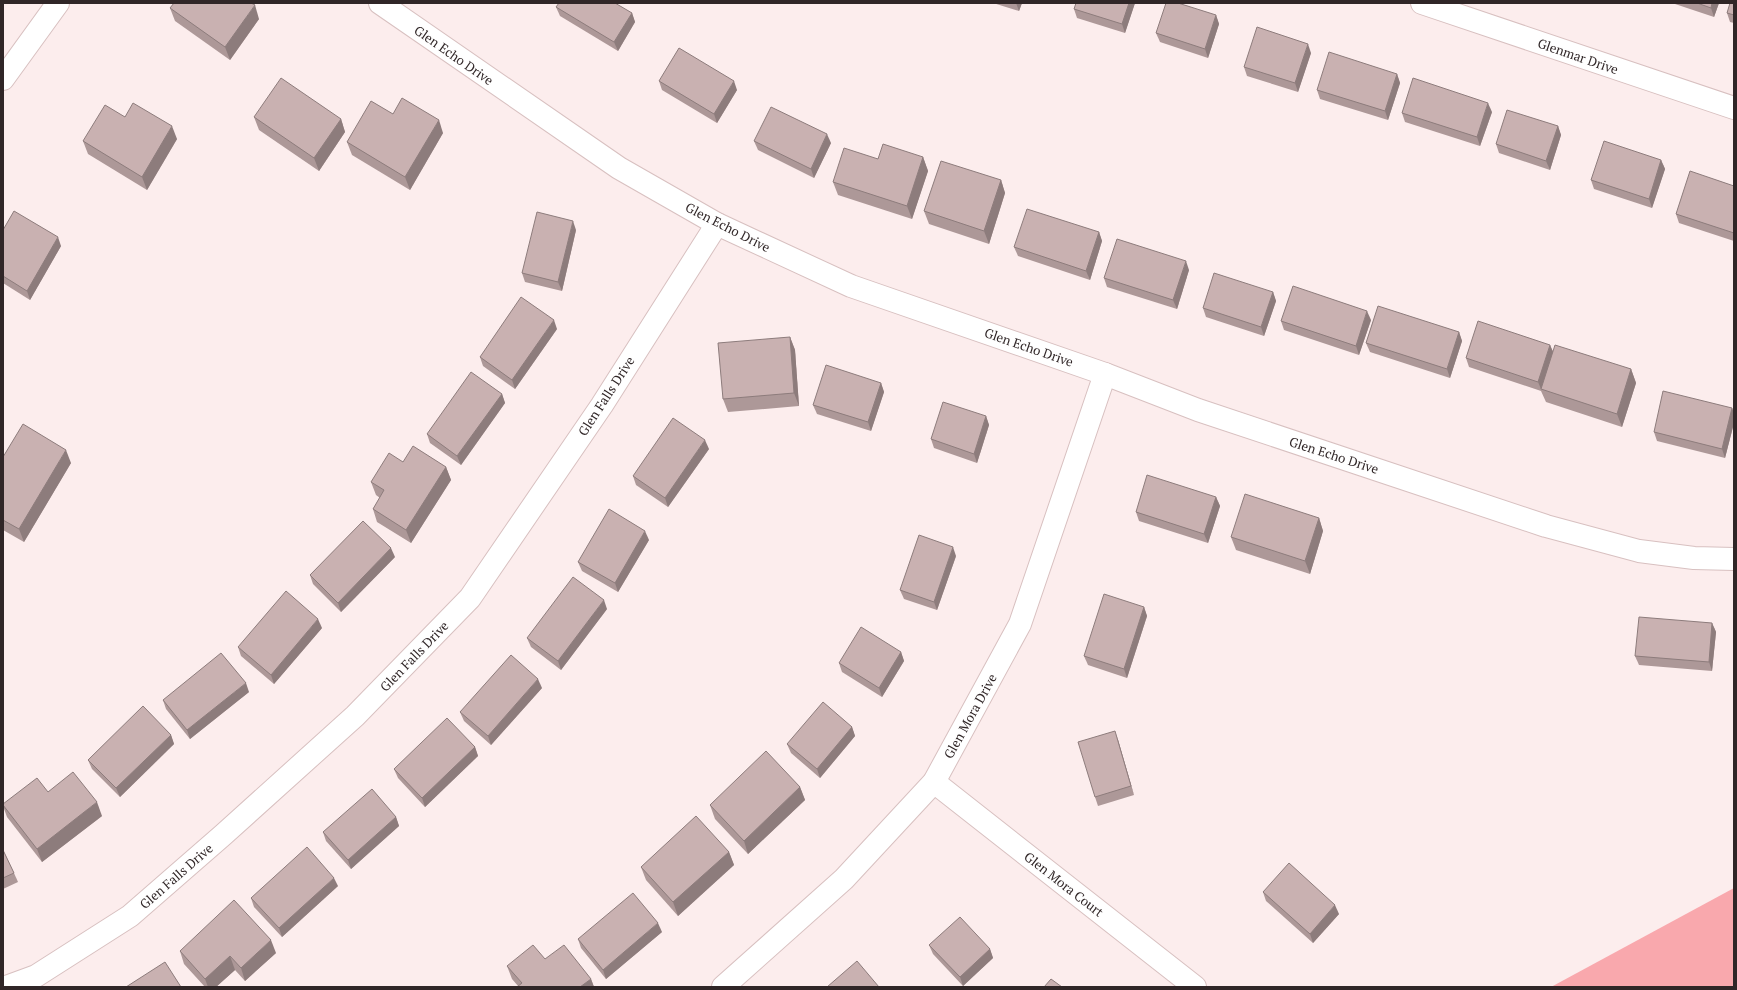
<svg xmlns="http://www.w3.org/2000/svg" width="1737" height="990" font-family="'PT Serif',serif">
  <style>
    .forest { fill: #f9a8ad }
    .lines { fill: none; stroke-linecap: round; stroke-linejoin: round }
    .street-casing { stroke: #d8c0c0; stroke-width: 24 }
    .secondary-casing { stroke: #d8c0c0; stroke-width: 24 }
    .street { stroke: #fff; stroke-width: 22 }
    .secondary { stroke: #fff; stroke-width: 22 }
    .wall { fill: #ad9898 }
    .shaded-wall { fill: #8d7c7c }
    .building { fill: #c9b1b1; stroke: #8d7c7c }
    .labels { text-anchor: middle; stroke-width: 3; stroke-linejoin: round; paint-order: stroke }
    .street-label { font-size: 13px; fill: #302627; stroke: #fefefe }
  </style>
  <rect width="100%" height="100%" fill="#fceded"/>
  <path class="forest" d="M1734,888V987H1551Z"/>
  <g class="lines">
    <defs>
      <g id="street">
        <path d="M380,3L619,168L717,224L851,286L1105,374L1198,410L1546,526L1639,551L1694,558L1734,559"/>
        <path d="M1422,3L1734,108"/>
        <path d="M934,782L1195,987"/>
        <path d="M6,987L36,976L130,916L223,835L355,716L470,598L602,405L717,224"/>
        <path d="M723,987L844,879L934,782L1020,624L1105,374"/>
      </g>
      <path id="secondary" d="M3,79L58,3"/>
    </defs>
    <use href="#street" class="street-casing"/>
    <use href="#secondary" class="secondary-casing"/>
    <use href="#street" class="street"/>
    <use href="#secondary" class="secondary"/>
  </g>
  <g class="wall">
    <path d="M993,3H1022L1019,11Z"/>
    <path d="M1135,3L1125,33L1077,18L1074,9Z"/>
    <path d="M1672,3H1719L1714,17Z"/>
    <path d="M1734,3V23L1730,22L1727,13Z"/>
    <path d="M556,7L632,13L635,22L618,51L560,16Z"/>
    <path d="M170,8L259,19L230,60L175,21Z"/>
    <path d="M1216,15L1219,24L1208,58L1160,42L1156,33Z"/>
    <path d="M1311,53L1298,92L1247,76L1244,67Z"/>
    <path d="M1397,74L1400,83L1388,120L1320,99L1317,90Z"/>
    <path d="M659,81L737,90L717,123L662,90Z"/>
    <path d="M1492,112L1480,146L1405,122L1402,113Z"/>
    <path d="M393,114L443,133L410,190L352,155L347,142Z"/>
    <path d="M125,117L177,139L147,190L88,154L83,141Z"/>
    <path d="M254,117L341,119L345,132L319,171L259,130Z"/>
    <path d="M1558,126L1561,135L1550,170L1499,153L1496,144Z"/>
    <path d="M754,141L831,143L814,178L758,150Z"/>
    <path d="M923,157L928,171L912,219L838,195L833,182L878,159Z"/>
    <path d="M1661,160L1665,169L1652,208L1594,189L1591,180Z"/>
    <path d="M1001,180L1005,193L989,244L929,224L924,211Z"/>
    <path d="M1734,186V241L1679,223L1676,214Z"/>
    <path d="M3,230L61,246L30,300L3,283Z"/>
    <path d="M576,230L562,291L525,282L522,273Z"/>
    <path d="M1099,232L1102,241L1090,280L1018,256L1014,247Z"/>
    <path d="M1189,270L1177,309L1107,287L1104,278Z"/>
    <path d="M1273,292L1276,301L1264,336L1206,317L1203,308Z"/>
    <path d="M1371,320L1359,355L1284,330L1281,321Z"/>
    <path d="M557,329L515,389L483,366L480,357Z"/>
    <path d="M1459,332L1462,341L1450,378L1370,352L1366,343Z"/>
    <path d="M790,337L795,350L799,406L728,412L723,399Z"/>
    <path d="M1550,345L1553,352L1631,369L1636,383L1622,427L1546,402L1541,391L1469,367L1466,358Z"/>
    <path d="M881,383L884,392L871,431L817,414L813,405Z"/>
    <path d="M502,394L505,403L461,465L430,443L427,434Z"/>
    <path d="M1732,408L1734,413V423L1725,458L1657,441L1654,432Z"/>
    <path d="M986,416L989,425L977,463L934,448L931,439Z"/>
    <path d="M709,449L668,507L636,485L633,476Z"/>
    <path d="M3,457L71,463L24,542L3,530Z"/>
    <path d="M403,462L446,467L451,480L411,543L377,522L373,509L380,498L376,495L371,482Z"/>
    <path d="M1216,497L1220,506L1208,543L1139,521L1136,512Z"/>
    <path d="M1319,518L1323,531L1310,574L1236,550L1231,537Z"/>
    <path d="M649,540L618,592L582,571L578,562Z"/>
    <path d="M956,556L937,610L904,599L900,590Z"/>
    <path d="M395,557L341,612L313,584L310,575Z"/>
    <path d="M1144,607L1147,616L1127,678L1088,665L1084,656Z"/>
    <path d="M607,609L561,670L531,647L527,638Z"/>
    <path d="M1712,623L1716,632L1712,671L1639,665L1635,656Z"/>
    <path d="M322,628L274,684L241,656L238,647Z"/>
    <path d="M901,652L904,661L882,697L842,672L839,663Z"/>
    <path d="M542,688L491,745L464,721L460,712Z"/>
    <path d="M249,692L190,739L166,709L163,700Z"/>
    <path d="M852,727L855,736L820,778L791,753L787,744Z"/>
    <path d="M171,735L174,744L120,797L92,769L88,760Z"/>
    <path d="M1118,740L1134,795L1098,806L1095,797Z"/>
    <path d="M475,747L478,756L425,807L398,778L394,769Z"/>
    <path d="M800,787L805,800L748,854L715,819L710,805Z"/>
    <path d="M48,792L102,816L42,862L7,817L3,806V804Z"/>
    <path d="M396,817L399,826L351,869L326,841L323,832Z"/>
    <path d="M3,850L14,873L18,882L3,889Z"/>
    <path d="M729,852L734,865L678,916L646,880L641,867Z"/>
    <path d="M338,886L282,937L254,907L251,898Z"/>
    <path d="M1263,892L1339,914L1313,943L1266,901Z"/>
    <path d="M662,932L606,979L581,948L578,939Z"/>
    <path d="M929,945L990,949L993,958L963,986L933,954Z"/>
    <path d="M180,951L276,953L245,981L235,970L216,987H205L184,964Z"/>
    <path d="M545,959L591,979L594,987H517L518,986L512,979L507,966Z"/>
  </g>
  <g class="shaded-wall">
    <path d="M1016,3H1022L1019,11Z"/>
    <path d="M1129,3H1135L1125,33L1122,24Z"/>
    <path d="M1712,3H1719L1714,17L1711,8Z"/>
    <path d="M255,5L259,19L230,60L225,47Z"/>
    <path d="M632,13L635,22L618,51L614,42Z"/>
    <path d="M1216,15L1219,24L1208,58L1205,49Z"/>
    <path d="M1308,44L1311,53L1298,92L1295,83Z"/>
    <path d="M1397,74L1400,83L1388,120L1385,111Z"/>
    <path d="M734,81L737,90L717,123L714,114Z"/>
    <path d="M1488,103L1492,112L1480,146L1477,137Z"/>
    <path d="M341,119L345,132L319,171L314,158Z"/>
    <path d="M439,120L443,133L410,190L405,177Z"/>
    <path d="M172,126L177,139L147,190L142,177Z"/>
    <path d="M1558,126L1561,135L1550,170L1546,161Z"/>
    <path d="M827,134L831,143L814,178L811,169Z"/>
    <path d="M923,157L928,171L912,219L907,206Z"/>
    <path d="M1661,160L1665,169L1652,208L1649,199Z"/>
    <path d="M1001,180L1005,193L989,244L984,231Z"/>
    <path d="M573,221L576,230L562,291L558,282Z"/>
    <path d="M1099,232L1102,241L1090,280L1086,271Z"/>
    <path d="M58,237L61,246L30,300L27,291Z"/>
    <path d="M1186,261L1189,270L1177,309L1173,300Z"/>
    <path d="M1273,292L1276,301L1264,336L1261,327Z"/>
    <path d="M1367,311L1371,320L1359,355L1356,346Z"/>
    <path d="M554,320L557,329L515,389L512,380Z"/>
    <path d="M1459,332L1462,341L1450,378L1447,369Z"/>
    <path d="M790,337L795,350L799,406L794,393Z"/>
    <path d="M1550,345L1554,354L1541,389L1538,382Z"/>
    <path d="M1631,369L1636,383L1622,427L1617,414Z"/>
    <path d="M881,383L884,392L871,431L868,422Z"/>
    <path d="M502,394L505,403L461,465L457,456Z"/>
    <path d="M1732,408L1734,413V423L1725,458L1722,449Z"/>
    <path d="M986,416L989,425L977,463L974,454Z"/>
    <path d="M705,440L709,449L668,507L665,498Z"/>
    <path d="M66,450L71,463L24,542L19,529Z"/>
    <path d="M446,467L451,480L411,543L406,530Z"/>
    <path d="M1216,497L1220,506L1208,543L1204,534Z"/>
    <path d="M1319,518L1323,531L1310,574L1305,561Z"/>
    <path d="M645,531L649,540L618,592L615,583Z"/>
    <path d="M953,547L956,556L937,610L934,602Z"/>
    <path d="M391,548L395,557L341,612L338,603Z"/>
    <path d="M604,600L607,609L561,670L558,661Z"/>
    <path d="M1144,607L1147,616L1127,678L1124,669Z"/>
    <path d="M318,619L322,628L274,684L271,675Z"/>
    <path d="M1712,623L1716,632L1712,671L1709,662Z"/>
    <path d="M901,652L904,661L882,697L879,688Z"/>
    <path d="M538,679L542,688L491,745L488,736Z"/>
    <path d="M246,683L249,692L190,739L187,730Z"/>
    <path d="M852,727L855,736L820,778L817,769Z"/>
    <path d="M1115,731L1118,740L1134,795L1131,786Z"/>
    <path d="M171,735L174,744L120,797L116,788Z"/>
    <path d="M475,747L478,756L425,807L422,798Z"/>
    <path d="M800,787L805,800L748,854L744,841Z"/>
    <path d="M97,802L102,816L42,862L37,849Z"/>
    <path d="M396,817L399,826L351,869L348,860Z"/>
    <path d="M729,852L734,865L678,916L673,902Z"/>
    <path d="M334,878L338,886L282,937L279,928Z"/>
    <path d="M1335,905L1339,914L1313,943L1310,934Z"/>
    <path d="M658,923L662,932L606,979L603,970Z"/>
    <path d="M271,940L276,953L245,981L241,968Z"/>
    <path d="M990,949L993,958L963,986L960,977Z"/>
    <path d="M230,956L235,970L216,987H208L205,979Z"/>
    <path d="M591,979L594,987H580Z"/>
  </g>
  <g class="building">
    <path d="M174,3H251L255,5L225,47L170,8Z"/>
    <path d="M559,3H615L632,13L614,42L556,7Z"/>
    <path d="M1076,3H1129L1122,24L1074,9Z"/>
    <path d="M1166,3H1178L1216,15L1205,49L1156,33Z"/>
    <path d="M1697,3H1712L1711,8Z"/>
    <path d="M1730,3H1734V15L1727,13Z"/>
    <path d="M1257,27L1308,44L1295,83L1244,67Z"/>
    <path d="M679,48L734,81L714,114L659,81Z"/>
    <path d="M1329,52L1397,74L1385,111L1317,90Z"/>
    <path d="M281,78L341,119L314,158L254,117Z"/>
    <path d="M1413,78L1488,103L1477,137L1402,113Z"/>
    <path d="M402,98L439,120L405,177L347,142L371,101L393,114Z"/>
    <path d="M133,103L172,126L142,177L83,141L105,105L125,117Z"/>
    <path d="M771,107L827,134L811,169L754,141Z"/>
    <path d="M1507,110L1558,126L1546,161L1496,144Z"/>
    <path d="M1604,141L1661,160L1649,199L1591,180Z"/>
    <path d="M883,144L923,157L907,206L833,182L844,148L878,159Z"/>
    <path d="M941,161L1001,180L984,231L924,211Z"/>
    <path d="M1690,171L1734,186V233L1676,214Z"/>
    <path d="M1027,209L1099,232L1086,271L1014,247Z"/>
    <path d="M14,211L58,237L27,291L3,276V230Z"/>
    <path d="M537,212L573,221L558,282L522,273Z"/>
    <path d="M1117,239L1186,261L1173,300L1104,278Z"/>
    <path d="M1214,273L1273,292L1261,327L1203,308Z"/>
    <path d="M1293,286L1367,311L1356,346L1281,321Z"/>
    <path d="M521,297L554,320L512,380L480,357Z"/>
    <path d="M1378,306L1459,332L1447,369L1366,343Z"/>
    <path d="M1478,321L1550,345L1538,382L1466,358Z"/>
    <path d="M790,337L794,393L723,399L718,343Z"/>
    <path d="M1555,345L1631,369L1617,414L1541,389Z"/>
    <path d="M826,365L881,383L868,422L813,405Z"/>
    <path d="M471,372L502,394L457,456L427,434Z"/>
    <path d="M1663,391L1732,408L1722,449L1654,432Z"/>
    <path d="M943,402L986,416L974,454L931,439Z"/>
    <path d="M673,418L705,440L665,498L633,476Z"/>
    <path d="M23,424L66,450L19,529L3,520V457Z"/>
    <path d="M413,446L446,467L406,530L373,509L384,490L371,482L389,453L403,462Z"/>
    <path d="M1147,475L1216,497L1204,534L1136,512Z"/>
    <path d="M1245,494L1319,518L1305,561L1231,537Z"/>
    <path d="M609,509L645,531L615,583L578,562Z"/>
    <path d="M363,521L391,548L338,603L310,575Z"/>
    <path d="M919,535L953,547L934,602L900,590Z"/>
    <path d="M573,577L604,600L558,661L527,638Z"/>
    <path d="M286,591L318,619L271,675L238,647Z"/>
    <path d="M1104,594L1144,607L1124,669L1084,656Z"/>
    <path d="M1639,617L1712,623L1709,662L1635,656Z"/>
    <path d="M861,627L901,652L879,688L839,663Z"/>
    <path d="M221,653L246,683L187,730L163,700Z"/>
    <path d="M511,655L538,679L488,736L460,712Z"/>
    <path d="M823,702L852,727L817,769L787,744Z"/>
    <path d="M143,706L171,735L116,788L88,760Z"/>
    <path d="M447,718L475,747L422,798L394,769Z"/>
    <path d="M1115,731L1131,786L1095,797L1078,742Z"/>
    <path d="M766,751L800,787L744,841L710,805Z"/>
    <path d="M73,772L97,802L37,849L3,805V804L37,778L48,792Z"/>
    <path d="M372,789L396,817L348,860L323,832Z"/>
    <path d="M696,816L729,852L673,902L641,867Z"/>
    <path d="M307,847L334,878L279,928L251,898Z"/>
    <path d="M3,850L14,873L3,878Z"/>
    <path d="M1289,863L1335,905L1310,934L1263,892Z"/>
    <path d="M633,893L658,923L603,970L578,939Z"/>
    <path d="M234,900L271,940L241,968L230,956L205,979L180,951Z"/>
    <path d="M960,917L990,949L960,977L929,945Z"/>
    <path d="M533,945L545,959L564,945L591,979L580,987H517L522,983L507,966Z"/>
    <path d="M857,961L879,987H827Z"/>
    <path d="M165,962L181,987H126Z"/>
    <path d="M1051,979L1062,987H1044Z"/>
  </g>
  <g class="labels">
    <g class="street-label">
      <text transform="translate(454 55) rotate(35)" y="5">Glen Echo Drive</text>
      <text transform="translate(1578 56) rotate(19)" y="5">Glenmar Drive</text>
      <text transform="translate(728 227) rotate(27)" y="5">Glen Echo Drive</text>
      <text transform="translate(1029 347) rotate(19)" y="5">Glen Echo Drive</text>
      <text transform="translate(606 396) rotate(-57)" y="5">Glen Falls Drive</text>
      <text transform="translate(1334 455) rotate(18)" y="5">Glen Echo Drive</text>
      <text transform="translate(414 656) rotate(-46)" y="5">Glen Falls Drive</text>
      <text transform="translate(970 716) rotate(-61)" y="5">Glen Mora Drive</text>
      <text transform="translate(176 876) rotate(-41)" y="5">Glen Falls Drive</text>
      <text transform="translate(1064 884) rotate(38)" y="5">Glen Mora Court</text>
    </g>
  </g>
  <rect width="1737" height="990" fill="none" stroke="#302627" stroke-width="8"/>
</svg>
